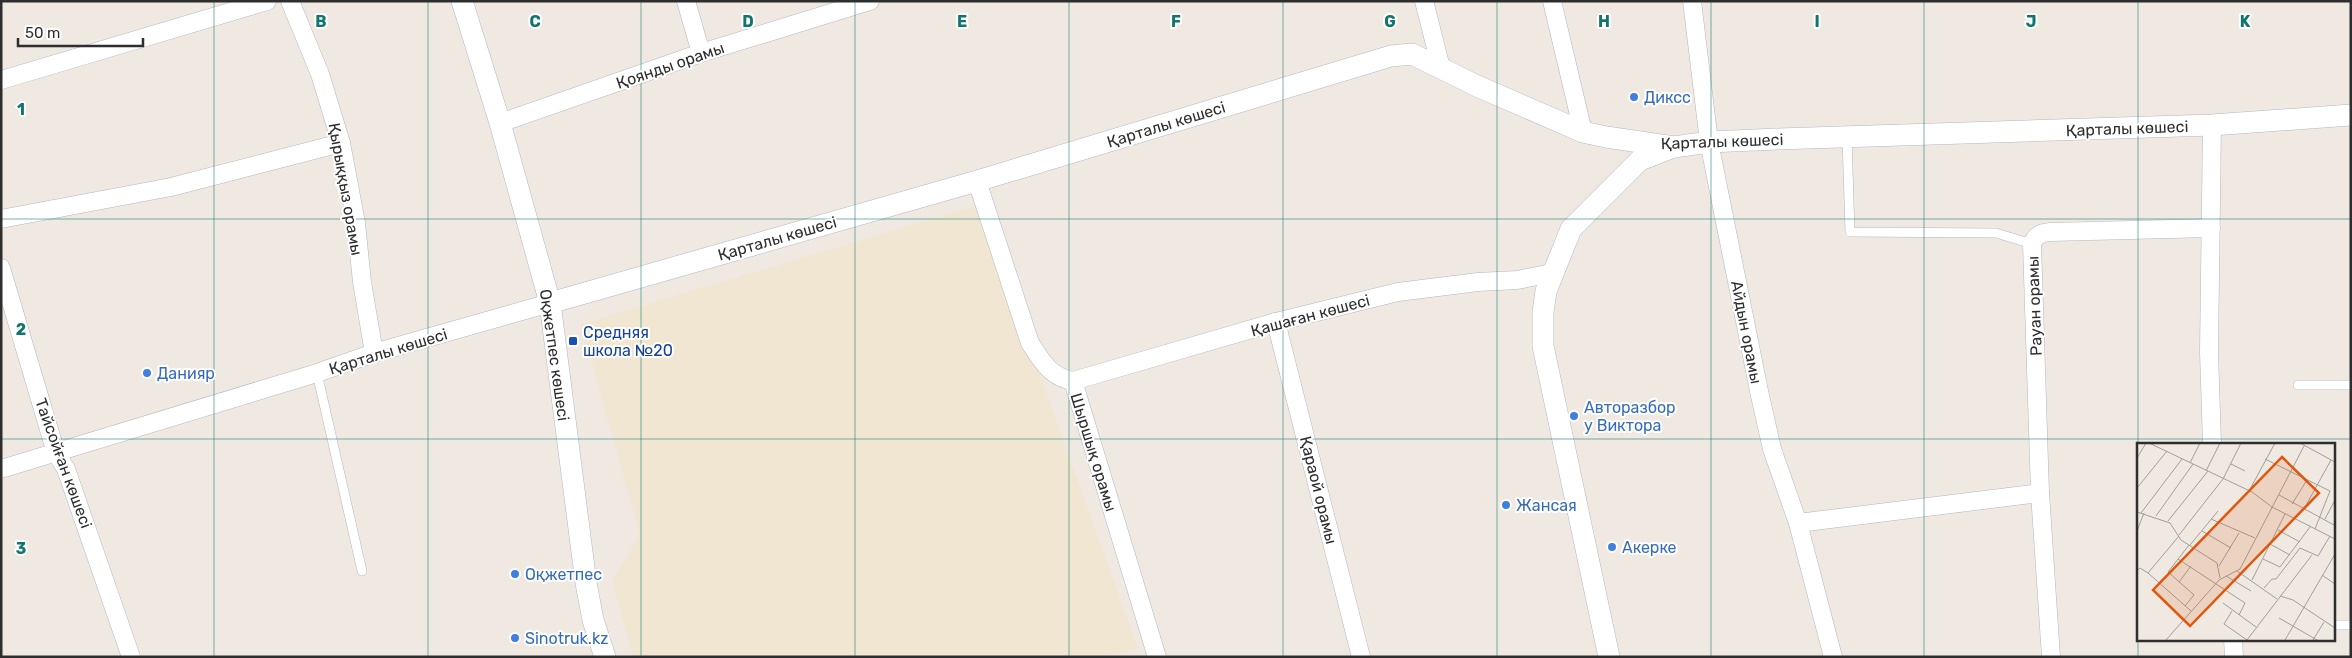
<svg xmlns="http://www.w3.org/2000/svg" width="2352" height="658" font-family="Rubik,sans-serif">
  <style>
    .education { fill: #f0e6d1 }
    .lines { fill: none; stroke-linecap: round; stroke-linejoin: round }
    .service-casing { stroke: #b4b7c1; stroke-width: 10 }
    .minor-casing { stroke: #b4b7c1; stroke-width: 19 }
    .tertiary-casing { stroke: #b4b7c1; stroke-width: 22 }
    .service { stroke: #fff; stroke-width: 9 }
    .minor { stroke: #fff; stroke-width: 18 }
    .tertiary { stroke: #fff; stroke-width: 21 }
    .grid { fill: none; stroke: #0f766e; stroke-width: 1; stroke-opacity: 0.55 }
    .shop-dot { fill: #3f7fe0; stroke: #fff; stroke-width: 2 }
    .transit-dot { fill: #1a4fb4; stroke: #fff; stroke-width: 2 }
    .labels { text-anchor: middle; stroke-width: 4; stroke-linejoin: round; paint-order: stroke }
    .street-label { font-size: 16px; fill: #2e2e2e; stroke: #fff }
    .shop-label { font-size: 16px; fill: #366cbe; stroke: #fff; text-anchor: start }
    .transit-label { font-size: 16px; fill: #164399; stroke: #fff; text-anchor: start }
    .inset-road { fill: none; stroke: #a29e99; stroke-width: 1 }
    .view { fill: #df570e; fill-opacity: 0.15; stroke: #df570e; stroke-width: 2.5 }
    .inset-edge { fill: none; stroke: #2e2e2e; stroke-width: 2.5 }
    .grid-label { font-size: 16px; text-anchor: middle; font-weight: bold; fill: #0f766e; stroke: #fff; stroke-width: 4; stroke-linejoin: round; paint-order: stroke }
  </style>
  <rect width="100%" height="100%" fill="#efe9e1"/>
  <path class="education" d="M979,205L1138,649L1103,657H633L612,580L640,535L581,324Z"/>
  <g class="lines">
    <defs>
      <g id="service">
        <path d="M1847,138L1850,232L1996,233L2032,244"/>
        <path d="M317,373L362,571"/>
        <path d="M2298,385H2351"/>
        <path d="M2333,625H2351"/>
      </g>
      <g id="minor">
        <path d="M290,1L320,74L341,143L356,223L362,282L374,353"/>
        <path d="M686,1L701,53"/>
        <path d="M1424,1L1441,68"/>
        <path d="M1552,1L1583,132"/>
        <path d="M1692,1L1709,142L1759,391L1772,449L1798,523L1833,657"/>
        <path d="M1,80L267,1"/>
        <path d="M500,123L701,53L870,1"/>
        <path d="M2212,125L2209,352L2212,444"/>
        <path d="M977,181L1030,343C1042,361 1050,377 1073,381L1157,657"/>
        <path d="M1,219L171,187L341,143"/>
        <path d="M1,268L56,453L66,469L131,657"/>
        <path d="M1276,322L1361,657"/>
        <path d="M1073,381L1276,322L1398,292L1478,282L1517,280L1552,273"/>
        <path d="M1,469L317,373L374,353L550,303"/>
        <path d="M1798,523L2040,493"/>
        <path d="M2233,639L2234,657"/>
        <path d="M2051,657L2040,493L2032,244C2036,235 2040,233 2050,232L2211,228"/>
      </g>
      <g id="tertiary">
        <path d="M462,1L500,123L550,303L586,583L593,620L605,657"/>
        <path d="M550,303L977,181L1391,56L1412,54L1477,86L1583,132L1606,137L1674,147L1709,142L1777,139L2212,125L2351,115"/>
        <path d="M1609,657L1543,346V312L1546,291L1571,229L1640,160L1671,148"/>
      </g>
    </defs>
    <use href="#service" class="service-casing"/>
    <use href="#minor" class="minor-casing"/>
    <use href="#tertiary" class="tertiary-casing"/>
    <use href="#service" class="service"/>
    <use href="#minor" class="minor"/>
    <use href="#tertiary" class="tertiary"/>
  </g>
  <path class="grid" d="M214,1V657M428,1V657M641,1V657M855,1V657M1069,1V657M1283,1V657M1497,1V657M1711,1V657M1924,1V657M2138,1V657M1,219H2351M1,439H2351"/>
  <g class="shop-dot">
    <circle cx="1634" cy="97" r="5"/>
    <circle cx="147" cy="373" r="5"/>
    <circle cx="1574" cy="416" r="5"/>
    <circle cx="1506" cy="505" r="5"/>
    <circle cx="1612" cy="547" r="5"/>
    <circle cx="515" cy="574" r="5"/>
    <circle cx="515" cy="638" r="5"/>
  </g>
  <rect class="transit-dot" x="568" y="336" width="10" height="10" rx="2.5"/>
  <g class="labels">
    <g class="street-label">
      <text transform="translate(670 65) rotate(-19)" y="6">Қоянды орамы</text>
      <text transform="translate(1166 124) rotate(-17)" y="6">Қарталы көшесі</text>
      <text transform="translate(2127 128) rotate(-2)" y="6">Қарталы көшесі</text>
      <text transform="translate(1722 141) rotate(-2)" y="6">Қарталы көшесі</text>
      <text transform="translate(346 189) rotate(80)" y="6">Қырыққыз орамы</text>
      <text transform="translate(777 238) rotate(-16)" y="6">Қарталы көшесі</text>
      <text transform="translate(2034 306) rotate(-92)" y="6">Рауан орамы</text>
      <text transform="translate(1310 315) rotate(-15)" y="6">Қашаған көшесі</text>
      <text transform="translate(1747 332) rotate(79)" y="6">Айдын орамы</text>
      <text transform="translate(388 351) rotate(-17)" y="6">Қарталы көшесі</text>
      <text transform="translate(555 355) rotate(82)" y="6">Оқжетпес көшесі</text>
      <text transform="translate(1094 452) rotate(73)" y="6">Шыршық орамы</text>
      <text transform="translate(64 463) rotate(70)" y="6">Тайсойған көшесі</text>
      <text transform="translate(1319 490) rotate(76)" y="6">Қараой орамы</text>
    </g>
    <g class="shop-label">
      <text x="1644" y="103">Диксс</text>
      <text x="157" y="379">Данияр</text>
      <text x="1584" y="413">Авторазбор<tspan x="1584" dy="18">у Виктора</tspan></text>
      <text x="1516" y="511">Жансая</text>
      <text x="1622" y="553">Акерке</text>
      <text x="525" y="580">Оқжетпес</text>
      <text x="525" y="644">Sinotruk.kz</text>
    </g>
    <g class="transit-label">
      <text x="583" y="338">Средняя<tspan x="583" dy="18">школа №20</tspan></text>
    </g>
  </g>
  <g transform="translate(2137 443)">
    <rect width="198" height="198" fill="#efe9e1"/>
    <path class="inset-road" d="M12,0L115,49L135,64L198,96M163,0L198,19M0,15L9,0M128,16L193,48L178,86M53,20L63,0M94,21L108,28M69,28L83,0M0,45L30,8M112,48L138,0M142,52L197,82M155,61L170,37M167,66L194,17M0,69L33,80L44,97L80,120L83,135M4,70L45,16M19,73L56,21M74,76L118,95M188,76L198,57M31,78L71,28M141,87L163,99M0,88L7,70M65,88L94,105M42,92L86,36L104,0M133,101L153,112M53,102L81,68M41,116L108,160L102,172M126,116L143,124L173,84M82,123L102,90M0,128L3,125L11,130L54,168M100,128L140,156M11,130L42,93M185,132L198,141M89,133L114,148M115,137L148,71M42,139L54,123M127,145L135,136H139L163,105L181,113L193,93M143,153L156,157L198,185M86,160L119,184M48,163L57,152L31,129L52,102M95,168L87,181L110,197M142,175L180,197M29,197L82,137L103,126L167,3M110,197L175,112M148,197L198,111M176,197L187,179"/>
    <path class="view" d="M145,14L182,50L53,183L16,147Z"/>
    <rect width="198" height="198" class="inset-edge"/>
  </g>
  <g class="grid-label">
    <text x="321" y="27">B</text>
    <text x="535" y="27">C</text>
    <text x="748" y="27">D</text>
    <text x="962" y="27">E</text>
    <text x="1176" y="27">F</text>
    <text x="1390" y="27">G</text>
    <text x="1604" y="27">H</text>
    <text x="1817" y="27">I</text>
    <text x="2031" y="27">J</text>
    <text x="2245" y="27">K</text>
    <text x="21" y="115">1</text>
    <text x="21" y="335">2</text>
    <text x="21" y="554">3</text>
  </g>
  <rect width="2352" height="658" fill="none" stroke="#2e2e2e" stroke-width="5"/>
  <path d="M18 38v8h125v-8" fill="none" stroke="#2e2e2e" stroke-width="2.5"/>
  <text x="25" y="38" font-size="15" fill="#2e2e2e" stroke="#ffffff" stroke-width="4" paint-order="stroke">50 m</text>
</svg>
